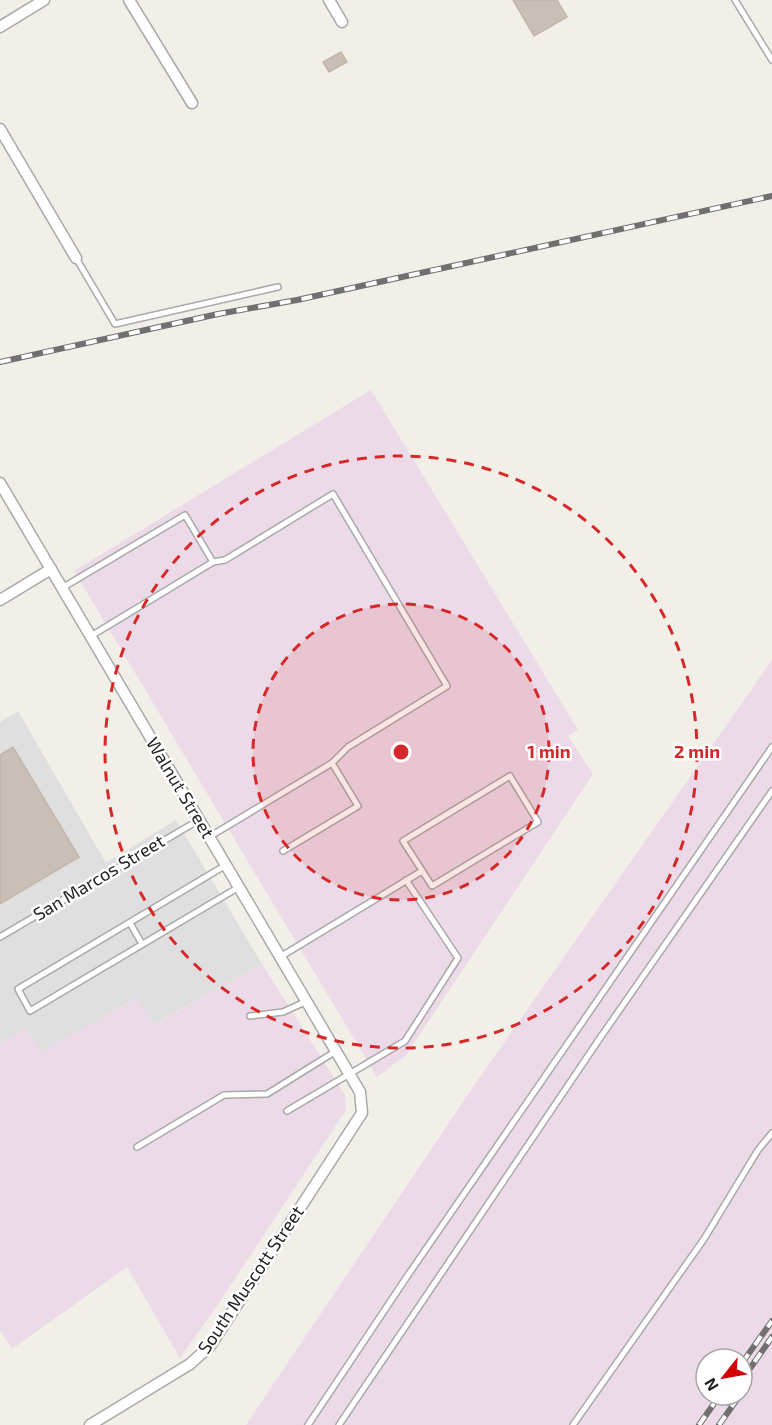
<svg xmlns="http://www.w3.org/2000/svg" width="772" height="1425" font-family="'Exo 2',sans-serif">
  <style>
    .residential { fill: #e0dfdf }
    .industrial { fill: #ecdae9; fill-rule: evenodd }
    .building { fill: #c8bfb7; stroke: #c5b5a9; stroke-width: 1.5 }
    .lines { fill: none; stroke-linecap: round; stroke-linejoin: round }
    .service-casing { stroke: #a9a9a9; stroke-width: 8 }
    .minor-casing { stroke: #a9a9a9; stroke-width: 13 }
    .service { stroke: #fff; stroke-width: 5 }
    .minor { stroke: #fff; stroke-width: 10 }
    .rail-casing { stroke: #707070; stroke-width: 6 }
    .rail { stroke: #fff; stroke-width: 4; stroke-dasharray: 11; stroke-linecap: butt }
    .ring { fill: none; stroke: #d62828; stroke-width: 3; stroke-dasharray: 10 8 }
    .labels { text-anchor: middle; stroke-width: 5; stroke-linejoin: round; paint-order: stroke }
    .street-label { font-size: 18px; fill: #222; stroke: #fff }
    .centre { fill: #d62828; stroke: #fff; stroke-width: 3 }
    .ring-label { font-size: 18px; text-anchor: middle; font-weight: bold; fill: #d62828; stroke: #fff; stroke-width: 5; stroke-linejoin: round; paint-order: stroke }
  </style>
  <rect width="100%" height="100%" fill="#f2efe8"/>
  <path class="residential" d="M18,711L106,863L176,820L262,964L153,1025L137,998L41,1053L26,1028L0,1045V722Z"/>
  <g class="industrial">
    <path d="M371,390L578,730L568,736L593,774L406,1055L377,1077L74,571Z"/>
    <path d="M772,660V1425H246L473,1087ZM706,1359H742V1395H706Z"/>
    <path d="M262,964L345,1095L346,1110L217,1306L180,1358L127,1267L12,1349L0,1330V1045L26,1028L41,1052L138,998L154,1025Z"/>
  </g>
  <g class="building">
    <path d="M513,0H557L567,17L534,36Z"/>
    <path d="M341,52L347,62L329,72L323,62Z"/>
    <path d="M13,747L79,857L0,904V755Z"/>
  </g>
  <g class="lines">
    <defs>
      <g id="service">
        <path d="M735,0L772,60"/>
        <path d="M76,258L115,324L278,287"/>
        <path d="M213,562L225,560L333,494L447,686L348,747L332,763"/>
        <path d="M62,588L185,515L213,562L91,636"/>
        <path d="M510,776L538,822L432,886L403,841Z"/>
        <path d="M209,837L332,763L358,806L283,851"/>
        <path d="M226,865L18,989L30,1011L239,887"/>
        <path d="M130,923L142,944"/>
        <path d="M0,937L199,820"/>
        <path d="M280,957L422,871"/>
        <path d="M250,1016L283,1012L307,1001"/>
        <path d="M287,1111L405,1041L458,958L406,880"/>
        <path d="M137,1147L224,1095L267,1094L336,1051"/>
        <path d="M308,1425L406,1278L772,747"/>
        <path d="M339,1425L600,1038L772,791"/>
        <path d="M573,1425L704,1239L758,1150L772,1133"/>
      </g>
      <g id="minor">
        <path d="M129,0L192,103"/>
        <path d="M329,0L342,22"/>
        <path d="M0,27L44,0"/>
        <path d="M0,129L76,258"/>
        <path d="M0,483L360,1092L362,1113L210,1346L190,1364L90,1425"/>
        <path d="M0,600L51,569"/>
      </g>
    </defs>
    <use href="#service" class="service-casing"/>
    <use href="#minor" class="minor-casing"/>
    <use href="#service" class="service"/>
    <use href="#minor" class="minor"/>
    <defs>
      <g id="rail">
        <path d="M0,362L218,314L297,300L772,196"/>
        <path d="M742,1363L772,1321"/>
        <path d="M742,1380L772,1337"/>
        <path d="M699,1425L720,1395"/>
        <path d="M719,1425L740,1395"/>
      </g>
    </defs>
    <use href="#rail" class="rail-casing"/>
    <use href="#rail" class="rail"/>
  </g>
  <circle cx="401" cy="752" r="148" fill="#d62828" fill-opacity=".12"/>
  <g class="ring">
    <circle cx="401" cy="752" r="148"/>
    <circle cx="401" cy="752" r="296"/>
  </g>
  <g class="labels">
    <g class="street-label">
      <text transform="translate(180 788) rotate(59)" y="6">Walnut Street</text>
      <text transform="translate(99 878) rotate(-31)" y="6">San Marcos Street</text>
      <text transform="translate(251 1280) rotate(-56)" y="6">South Muscott Street</text>
    </g>
  </g>
  <circle cx="401" cy="752" r="9" class="centre"/>
  <g class="ring-label">
    <text x="549" y="758">1 min</text>
    <text x="697" y="758">2 min</text>
  </g>
  <g transform="translate(724 1377) rotate(239)"><circle r="28" fill="#ffffff" stroke="#a7a7a7" stroke-width="1.5"/>
  <path d="M0-4.5L10 22L0 15L-10 22Z" fill="#d40002"/>
  <text y="-9" font-size="16" font-weight="bold" text-anchor="middle" fill="#222222">N</text>
  </g>
</svg>
